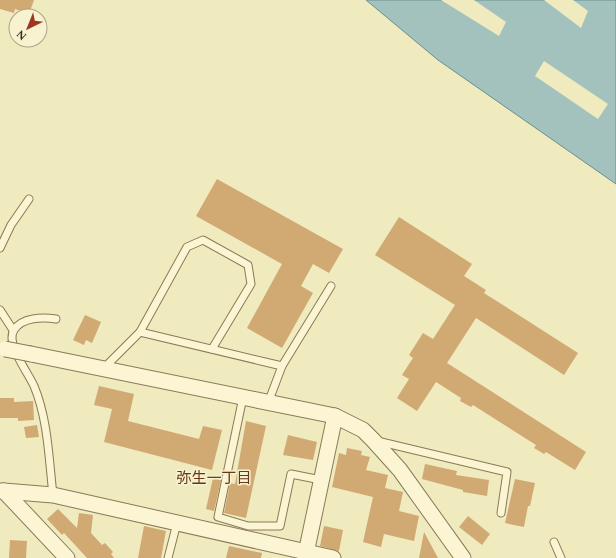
<svg xmlns="http://www.w3.org/2000/svg" width="616" height="558" font-family="Spectral,'Noto Sans JP',serif">
  <style>
    .water { fill: #a3c2be; stroke: #69908d }
    .pier { fill: #f0eabf }
    .building { fill: #d1a973 }
    .lines { fill: none; stroke-linecap: round; stroke-linejoin: round }
    .service-casing { stroke: #8a7a57; stroke-width: 9 }
    .minor-casing { stroke: #8a7a57; stroke-width: 17 }
    .service { stroke: #fbf5d3; stroke-width: 7 }
    .minor { stroke: #fbf5d3; stroke-width: 15 }
    .minor-bridge-casing { stroke: #8a7a57; stroke-width: 17; stroke-linecap: butt }
    .minor-bridge { stroke: #fbf5d3; stroke-width: 15 }
    .labels { text-anchor: middle; stroke-width: 3; stroke-linejoin: round; paint-order: stroke }
    .neighbourhood-label { font-size: 15px; fill: #683619; stroke: #f7f2cf }
  </style>
  <rect width="100%" height="100%" fill="#f0eabf"/>
  <path class="water" d="M366,0H616V184L438,60Z"/>
  <g class="pier">
    <path d="M441,0H474L506,22L499,36Z"/>
    <path d="M544,0H573L588,11L581,28Z"/>
    <path d="M544,61L608,104L598,119L535,76Z"/>
  </g>
  <g class="building">
    <path d="M0,0H34L29,14L15,9L14,13L0,9Z"/>
    <path d="M217,179L343,249L329,273L313,264L301,286L313,293L282,348L247,328L282,264L196,216Z"/>
    <path d="M399,217L472,264L464,276L486,290L484,293L578,353L564,375L476,318L447,363L586,452L575,470L546,452L544,454L534,448L536,445L473,405L471,407L460,401L461,398L436,382L417,411L397,398L409,379L402,375L413,358L409,355L423,333L433,339L455,305L375,255Z"/>
    <path d="M85,315L101,322L92,343L86,340L84,345L73,340Z"/>
    <path d="M99,386L134,394L128,421L199,439L203,426L222,430L212,470L104,442L112,409L94,405Z"/>
    <path d="M0,398H14V402L33,401L34,420L18,421V418H0Z"/>
    <path d="M246,421L266,426L246,518L224,513L230,483L235,484Z"/>
    <path d="M37,425L39,437L26,438L24,427Z"/>
    <path d="M288,435L317,442L313,460L283,455Z"/>
    <path d="M347,448L362,451L361,455L370,457L366,470L388,475L385,488L403,492L399,511L419,516L414,541L384,534L381,547L363,542L373,497L332,487L339,453L346,455Z"/>
    <path d="M425,464L457,471L456,475L489,480L487,496L463,492V490L422,479Z"/>
    <path d="M213,478L221,480L214,511L206,509Z"/>
    <path d="M515,479L535,483L530,506H528L524,527L505,523Z"/>
    <path d="M58,509L77,528L79,513L93,515L91,533L102,545L105,543L113,552L111,554L114,558H87L64,533L62,535L47,519Z"/>
    <path d="M468,516L490,534L482,545L459,527Z"/>
    <path d="M144,526L166,531L161,558H138Z"/>
    <path d="M324,526L343,530L339,551L320,546Z"/>
    <path d="M424,532L438,558H419Z"/>
    <path d="M10,540L27,541L26,558H9Z"/>
    <path d="M229,546L262,553L261,558H226Z"/>
  </g>
  <g class="lines">
    <defs>
      <g id="service">
        <path d="M0,248L11,225L29,199"/>
        <path d="M0,310L13,330"/>
        <path d="M140,332L187,247L203,240L248,265L251,284L212,349"/>
        <path d="M282,366L331,286"/>
        <path d="M104,368L140,332L282,366L268,403"/>
        <path d="M243,397L218,517L248,526H280L291,474L321,480"/>
        <path d="M377,441L507,472L501,513"/>
        <path d="M53,495C49,460 48,419 34,386C29,374 5,343 14,330C22,317 43,317 56,319"/>
        <path d="M554,542L561,558"/>
        <path d="M168,558L177,523"/>
      </g>
      <g id="minor">
        <path d="M31,354L335,416L363,430L373,440L400,470L463,558"/>
        <path d="M0,491H4L67,558"/>
        <path d="M4,491L53,495L333,558"/>
        <path d="M305,558L335,416"/>
      </g>
    </defs>
    <use href="#service" class="service-casing"/>
    <use href="#minor" class="minor-casing"/>
    <use href="#service" class="service"/>
    <use href="#minor" class="minor"/>
    <defs>
      <path id="minor-bridge" d="M5,349L31,354"/>
    </defs>
    <use href="#minor-bridge" class="minor-bridge-casing"/>
    <use href="#minor-bridge" class="minor-bridge"/>
  </g>
  <g class="labels">
    <g class="neighbourhood-label">
      <text x="214" y="483">弥生一丁目</text>
    </g>
  </g>
  <g transform="translate(28 28) rotate(223)"><circle r="19" fill="#f7f2cf" stroke="#aba487"/>
  <path d="M0-3L7 15L0 10L-7 15Z" fill="#9d3623"/>
  <text y="-6" font-size="11" font-weight="bold" text-anchor="middle" fill="#392f1c">N</text>
  </g>
</svg>
